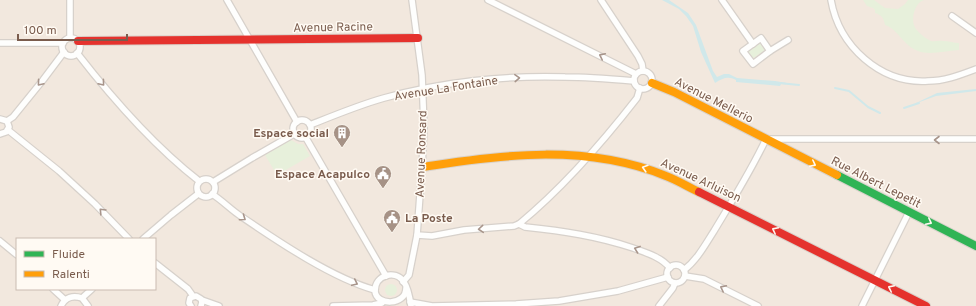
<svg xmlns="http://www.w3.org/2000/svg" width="976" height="306" font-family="Overpass,sans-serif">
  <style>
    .residential { fill: #f2e8de; fill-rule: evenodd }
    .green { fill: #e7f0db }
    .water { fill: #d0e8ea }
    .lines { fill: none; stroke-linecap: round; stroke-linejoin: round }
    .stream { stroke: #d0e8ea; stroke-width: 2 }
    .street-casing { stroke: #d7d1cb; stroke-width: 8 }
    .fast-casing { stroke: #d9d2cb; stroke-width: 10 }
    .slow-casing { stroke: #d9d2cb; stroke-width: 10 }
    .jam-casing { stroke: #d9d2cb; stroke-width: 10 }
    .street { stroke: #fefefd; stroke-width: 5.5 }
    .fast { stroke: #30b455; stroke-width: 8 }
    .slow { stroke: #ff9f0a; stroke-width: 8 }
    .jam { stroke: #e5322d; stroke-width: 8 }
    .oneway { stroke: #a8958b }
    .oneway2 { stroke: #fffaf3 }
    .labels { text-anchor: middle; stroke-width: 3; stroke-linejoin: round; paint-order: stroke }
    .street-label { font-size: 12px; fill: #7a5c4d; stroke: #fffaf3 }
    .poi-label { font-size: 12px; font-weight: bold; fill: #7a5c4d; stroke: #fffaf3; text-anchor: end }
  </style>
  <rect width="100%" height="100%" fill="#f9f5f0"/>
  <path class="residential" d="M0,0H976V306H0ZM17,239H155V289H17Z"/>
  <g class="green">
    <path d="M863,0H874L885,8L898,9L905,4L908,0H924C914,3 910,21 916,29C919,33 926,39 931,41C935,42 939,40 943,41C949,41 954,43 959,43V50C938,51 921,60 904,41C898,35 894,28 885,25C884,19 882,15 875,13V10L873,8L867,6Z"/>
    <path d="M760,43L765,50L752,59L747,52Z"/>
    <path d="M291,140L298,144H303L310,156L277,175L265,155Z"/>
    <circle cx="391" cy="290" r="6"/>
  </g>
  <g class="water">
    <path d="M662,0H669L688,13L696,25L713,71L717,77L724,74H729L737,78L775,81L799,85L781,84L780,86L736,82V80C728,76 723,78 715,83L701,52L693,26L686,16L679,9Z"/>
    <path d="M976,89V91L936,96L914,104L937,93Z"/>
  </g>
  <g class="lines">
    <g class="stream">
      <path d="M779,83L799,85"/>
      <path d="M835,88L849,91L868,107L880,113"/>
      <path d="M904,108L919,103"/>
    </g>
    <defs>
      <g id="street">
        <path d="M70,0V38"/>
        <path d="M227,0L297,122"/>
        <path d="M488,0L636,74"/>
        <path d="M601,0L638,56L642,64L643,71"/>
        <path d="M722,0L753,44"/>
        <path d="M831,0C839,46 880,84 928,81C945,81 960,75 976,69"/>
        <path d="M952,16L976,33"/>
        <path d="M761,38L770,51L753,64L743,51Z"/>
        <circle cx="71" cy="47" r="9"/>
        <path d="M0,43H63"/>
        <path d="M770,51L788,40"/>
        <path d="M77,53C112,98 154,146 199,181"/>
        <circle cx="643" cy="80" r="9"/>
        <path d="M0,119L7,121L9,127L6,132L0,134"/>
        <circle cx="302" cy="129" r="9"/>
        <path d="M7,121L13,117L43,80L64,52"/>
        <path d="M310,125C335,115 359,105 384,98C441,82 506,75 565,77C588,77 611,79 634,81"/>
        <path d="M8,130L59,171L95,204L129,239"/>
        <path d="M306,138L386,276"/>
        <circle cx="206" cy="188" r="9"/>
        <path d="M213,182L252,158L294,134"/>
        <path d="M212,194C223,201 231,210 242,217C279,242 332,278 375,290"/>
        <path d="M519,224L525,227C563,231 597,236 633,248C647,253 661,257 670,268"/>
        <path d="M417,235L432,236L464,230L514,226L519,224C564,187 602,143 637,98L640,88"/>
        <path d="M143,239L171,215L198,194"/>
        <path d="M0,241L17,255"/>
        <path d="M155,263L188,289L193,296"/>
        <circle cx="676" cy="274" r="9"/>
        <path d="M684,270C697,260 705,245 714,231C732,201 751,171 766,139H976"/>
        <path d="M685,276L704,279L758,306"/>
        <path d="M403,282L409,275L417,235L422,167L424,127L422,75L412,0"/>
        <path d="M406,288C406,306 376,306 375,291C375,275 395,269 404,282C408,288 410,299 411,306"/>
        <path d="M53,289L65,300"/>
        <path d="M82,298L92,289"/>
        <path d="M202,300L219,306"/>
        <path d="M410,302L432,306L516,304L559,301L618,291L668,277"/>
        <path d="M61,306C65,297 73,295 82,298L88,306"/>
        <path d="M191,306L189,303L190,298L196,296L201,299L202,302L201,306"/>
        <path d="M333,306L373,305L382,303"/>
        <path d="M659,306L673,288L675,283"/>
        <path d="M862,306L909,212"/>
      </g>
      <path id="fast" d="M837,175L976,246"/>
      <g id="slow">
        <path d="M652,83L674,92L837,175"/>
        <path d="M422,167C504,154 587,144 666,176C677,180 688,187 699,192"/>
      </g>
      <g id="jam">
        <path d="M78,41L418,38"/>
        <path d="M699,192L926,306"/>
      </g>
    </defs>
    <use href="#street" class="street-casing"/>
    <use href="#fast" class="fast-casing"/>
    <use href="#slow" class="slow-casing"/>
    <use href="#jam" class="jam-casing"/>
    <use href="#street" class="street"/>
    <use href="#fast" class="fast"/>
    <use href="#slow" class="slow"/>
    <use href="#jam" class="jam"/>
  </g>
  <defs><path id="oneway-chevron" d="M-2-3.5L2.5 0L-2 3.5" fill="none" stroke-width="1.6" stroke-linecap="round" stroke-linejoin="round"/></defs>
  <g class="oneway">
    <use href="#oneway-chevron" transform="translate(602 56) rotate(-154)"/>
    <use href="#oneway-chevron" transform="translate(517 78) rotate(-3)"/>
    <use href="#oneway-chevron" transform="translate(40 83) rotate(130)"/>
    <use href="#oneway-chevron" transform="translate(102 83) rotate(50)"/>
    <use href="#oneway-chevron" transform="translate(937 140) rotate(180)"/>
    <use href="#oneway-chevron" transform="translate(102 211) rotate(-134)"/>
    <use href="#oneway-chevron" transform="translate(243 218) rotate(35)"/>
    <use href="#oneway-chevron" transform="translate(481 229) rotate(175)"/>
    <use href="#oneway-chevron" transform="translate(637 249) rotate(-160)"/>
    <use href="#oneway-chevron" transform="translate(355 283) rotate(25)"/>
    <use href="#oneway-chevron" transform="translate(723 288) rotate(-153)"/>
  </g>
  <g class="oneway2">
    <use href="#oneway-chevron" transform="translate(813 164) rotate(27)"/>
    <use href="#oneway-chevron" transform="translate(645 168) rotate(-163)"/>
    <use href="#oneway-chevron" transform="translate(929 222) rotate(27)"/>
    <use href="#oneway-chevron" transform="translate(775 230) rotate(-153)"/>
    <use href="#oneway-chevron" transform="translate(891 288) rotate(-154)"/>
  </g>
  <defs>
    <symbol id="building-pin" viewBox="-11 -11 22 30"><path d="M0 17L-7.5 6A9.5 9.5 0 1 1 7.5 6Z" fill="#a69286" stroke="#fffaf3"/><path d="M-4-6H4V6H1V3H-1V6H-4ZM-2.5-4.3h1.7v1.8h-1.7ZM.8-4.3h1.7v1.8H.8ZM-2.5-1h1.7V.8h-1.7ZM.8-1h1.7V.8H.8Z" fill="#fff"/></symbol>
    <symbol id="civic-pin" viewBox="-11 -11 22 30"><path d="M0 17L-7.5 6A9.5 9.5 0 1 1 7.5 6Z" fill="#a69286" stroke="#fffaf3"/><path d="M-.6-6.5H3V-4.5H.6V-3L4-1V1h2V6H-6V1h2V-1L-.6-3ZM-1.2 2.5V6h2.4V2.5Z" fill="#fff"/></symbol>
  </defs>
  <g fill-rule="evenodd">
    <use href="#building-pin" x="332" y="123" width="20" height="27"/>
    <use href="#civic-pin" x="373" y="164" width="20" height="27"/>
    <use href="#civic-pin" x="382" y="208" width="20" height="27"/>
  </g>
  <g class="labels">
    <g class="street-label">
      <text transform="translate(333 27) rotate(-1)" y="4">Avenue Racine</text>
      <text transform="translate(446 88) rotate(-9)" y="4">Avenue La Fontaine</text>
      <text transform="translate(714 100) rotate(27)" y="4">Avenue Mellerio</text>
      <text transform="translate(421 154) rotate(-88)" y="4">Avenue Ronsard</text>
      <text transform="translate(701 180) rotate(25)" y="4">Avenue Arluison</text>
      <text transform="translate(876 182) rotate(27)" y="4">Rue Albert Lepetit</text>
    </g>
    <g class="poi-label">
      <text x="329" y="137">Espace social</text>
      <text x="370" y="178">Espace Acapulco</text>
      <text x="405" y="222" text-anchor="start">La Poste</text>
    </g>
  </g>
  <rect x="16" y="238" width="140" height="52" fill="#fffaf3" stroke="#cabbb1"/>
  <rect x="24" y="251" width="20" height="6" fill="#30b455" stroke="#cabbb1"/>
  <text x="52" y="258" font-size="12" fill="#7a5c4d">Fluide</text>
  <rect x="24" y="271" width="20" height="6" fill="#ff9f0a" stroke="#cabbb1"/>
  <text x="52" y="278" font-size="12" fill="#7a5c4d">Ralenti</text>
  <path d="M18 34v6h109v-6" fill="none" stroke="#7a5c4d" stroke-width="2"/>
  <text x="24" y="34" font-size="12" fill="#7a5c4d" stroke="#fffaf3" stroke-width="3" paint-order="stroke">100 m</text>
</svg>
